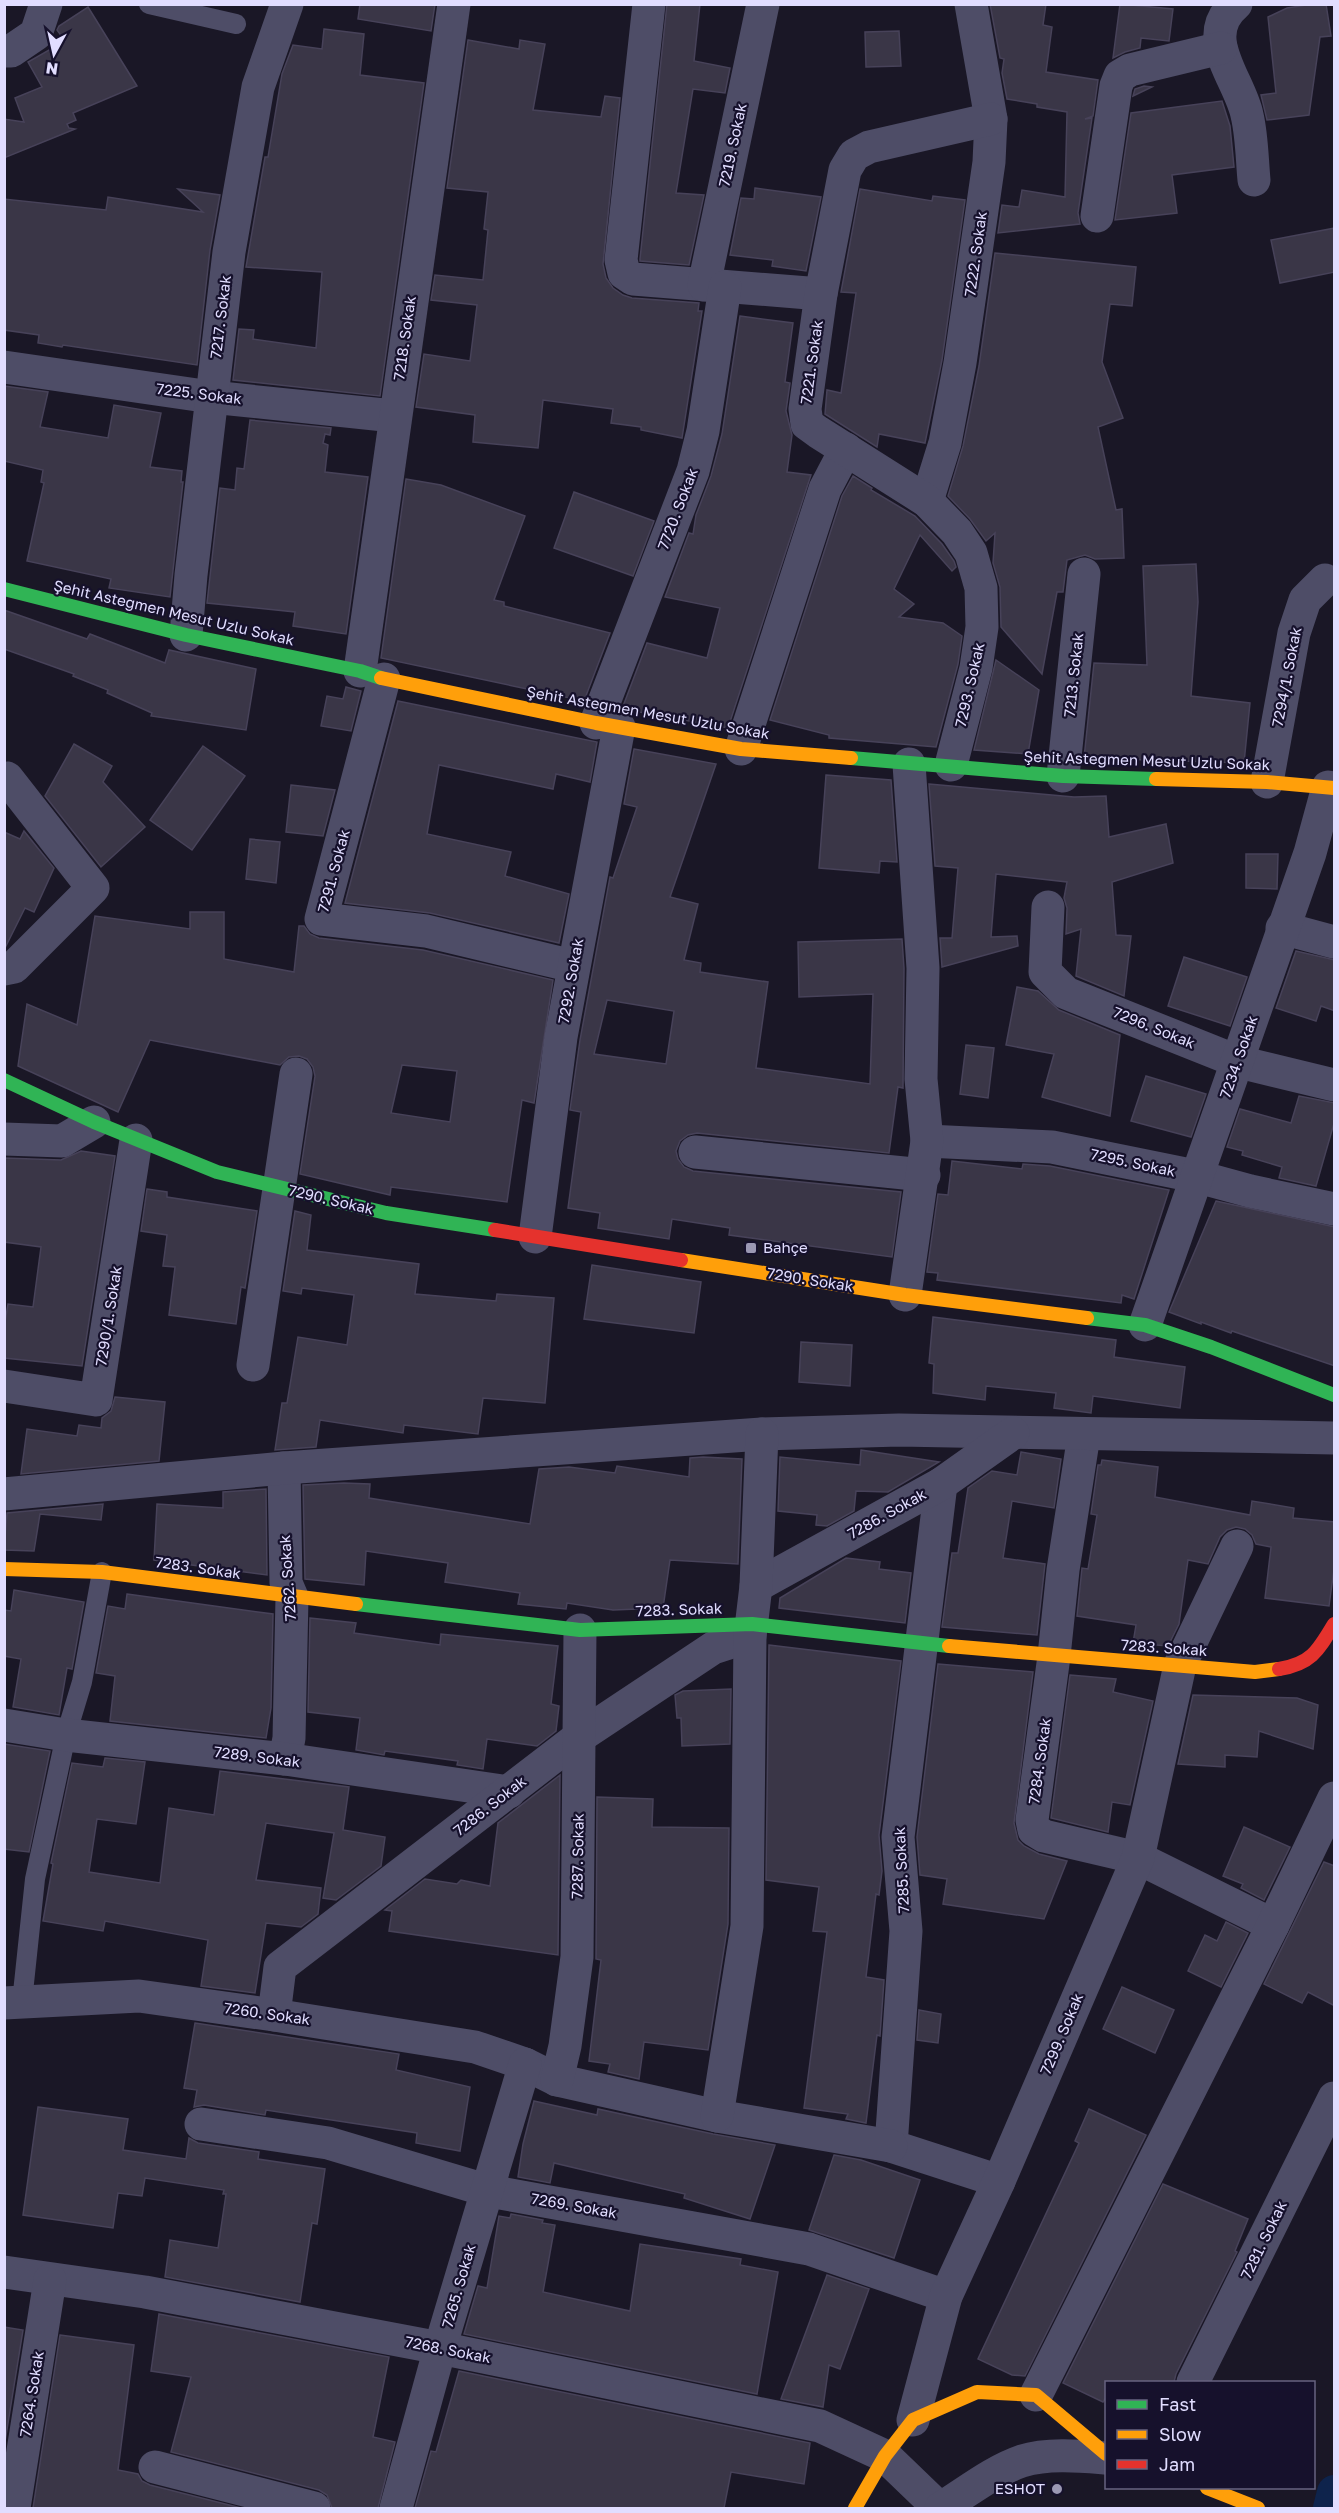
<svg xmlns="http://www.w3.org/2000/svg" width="1339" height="2513" font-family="'Golos Text',sans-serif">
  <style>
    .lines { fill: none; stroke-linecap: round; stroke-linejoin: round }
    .canal { stroke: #0e234c; stroke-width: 34 }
    .building { fill: #3a3647; stroke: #474259; stroke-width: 1.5; fill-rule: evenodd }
    .lane { stroke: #4e4d67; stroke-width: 20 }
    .street { stroke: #4e4d67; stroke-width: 33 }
    .fast { stroke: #30b455; stroke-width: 14 }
    .slow { stroke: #ff9f0a; stroke-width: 14 }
    .jam { stroke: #e5322d; stroke-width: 14 }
    .poi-dot { fill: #9b98b3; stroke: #16112c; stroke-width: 2 }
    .labels { text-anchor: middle; stroke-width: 4.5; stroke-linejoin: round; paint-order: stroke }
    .street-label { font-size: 15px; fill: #e1ddff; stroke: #16112c }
    .poi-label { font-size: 15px; fill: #e1ddff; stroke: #16112c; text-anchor: start }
  </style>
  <rect width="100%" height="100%" fill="#1a1726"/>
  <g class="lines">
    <path class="canal" d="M1330,2508L1334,2492"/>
  </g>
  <g class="building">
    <path d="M360,4H435L431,31L358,19Z"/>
    <path d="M667,4H700L694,61L730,68L725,93L693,89L676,193L704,195L689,265L640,261V259Z"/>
    <path d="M990,4H1046L1043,25L1052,27L1046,72L1098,80L1093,116L1085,119L1092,118L1078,213L1080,224L998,233L1002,205L1019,207L1022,190L1065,197L1067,112L1037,107V104L1007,99L1002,73L1004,59L1000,58Z"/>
    <path d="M1120,4L1173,9L1169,41L1141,38L1140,48L1125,52L1113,58Z"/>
    <path d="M1313,4H1326L1331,36L1320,37L1309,115L1267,120L1261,95L1276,93L1268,17L1287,8Z"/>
    <path d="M88,7L137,86L73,113L76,120L67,124L69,128L75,129L4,158V119L24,122L15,98L42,87L28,62L65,41L57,30L59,26Z"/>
    <path d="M324,29L364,34L360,75L424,83L380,396L233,380L239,329L254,330L253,339L316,348L322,272L246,267L265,157H268L282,74L293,45L322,49Z"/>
    <path d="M899,31L901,66L866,67L865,32Z"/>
    <path d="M468,40L519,49L520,40L545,44L533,110L601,117L605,96L620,98L603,264L606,278L613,288L623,295L632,298L699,303L698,311H702L682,438L641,430V427L611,423L613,409L543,400L538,448L473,442L475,415L416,407L424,354L470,361L477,305L431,300L435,275L483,280L488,230L484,229L488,192L447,188Z"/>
    <path d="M1144,86L1152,87L1133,96L1135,89Z"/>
    <path d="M1222,101L1230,126L1234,167L1172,175L1177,213L1115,220L1131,113Z"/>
    <path d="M755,188L821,197L806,271L772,266L773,260L730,255L741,198L754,199Z"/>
    <path d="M178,189L220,195L210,250L197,365L63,345L62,347L38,343L39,335L4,330V199L106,210L108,197L203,212Z"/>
    <path d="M860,189L932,201L933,196L965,200L942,360L925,443L879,434L877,447L825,414L827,390L841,393L856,293L841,292Z"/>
    <path d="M1335,228V272L1280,283L1271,240Z"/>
    <path d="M995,253L1136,267L1132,306L1110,304L1102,362L1123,418L1098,427L1116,510L1122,509L1124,558L1095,559L1085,555L1067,560L1063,592H1057L1042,674L1001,627L1000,587L993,563L995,533L986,541L970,519L948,496L963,446L979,366Z"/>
    <path d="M740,316L793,323L785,382L790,383L786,411L792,435L787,472L811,475L728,728L622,709L647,643L707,658L720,608L665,597L689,533L693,534L696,515L711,476L722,434Z"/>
    <path d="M4,386L48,392L40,427L108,438L114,405L161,413L150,467L182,471L181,482H183L170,597L109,588L111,579L27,561L44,483L41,482L43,470L4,461Z"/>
    <path d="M250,420L331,428L330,435L325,434L323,443L328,445L325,472L368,477L346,634L293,626L295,612L207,603L220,488L235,490L237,468L244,469Z"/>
    <path d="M853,476L872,488L871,490L915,516L942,544L954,561L956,567L952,571L920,535L894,589L914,604L899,617L943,623L962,636L958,664L936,747L829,738V735L770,720L842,496Z"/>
    <path d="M406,479L441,485L525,516L494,600L504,602V606L610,633L584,701L381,658Z"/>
    <path d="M574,492L654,521L633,576L554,548Z"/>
    <path d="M1196,564L1198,602L1191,696L1250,703L1244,763L1084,758L1094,663L1147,665L1143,566Z"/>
    <path d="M4,610L87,639L90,634L165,663L169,650L256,669L246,730L151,716L152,713L107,693L108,690L73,676L74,674L4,649Z"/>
    <path d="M996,660L1039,690L1028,754L974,750Z"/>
    <path d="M346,687L361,691L351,731L321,726L327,696L343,699Z"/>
    <path d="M398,701L597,742L590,782L556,774L553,789L439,765L427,834L511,852L505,876L569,894L559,943L430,913L345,903Z"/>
    <path d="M74,744L112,766L103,782L145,827L101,867L45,796Z"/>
    <path d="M203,746L245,776L192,850L150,820Z"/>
    <path d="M634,749L716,764L670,897L698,904L684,960L701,963L700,972L768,982L756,1068L870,1084L873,994L799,997L798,942L902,939L904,968L903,1088L898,1087L889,1153L697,1133L688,1135L680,1141L676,1151L678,1159L684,1167L693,1171L901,1192L892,1257L729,1235L730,1228L672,1219L669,1239L598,1228L600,1213L568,1208L581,1112L570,1110L580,1040L610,877L613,878L637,807L624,804ZM607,1000L674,1011L666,1064L594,1054Z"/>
    <path d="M826,775L891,780L897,862L880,861L879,873L819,868Z"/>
    <path d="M929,784L1074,797L1106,796L1109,837L1166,824L1173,863L1112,882L1116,935L1131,936L1124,996L1076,976L1081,929L1066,934L1067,908L1064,898L1067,882L996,874L991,937L1017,936L1018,946L942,967L940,938H952L958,868L935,866Z"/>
    <path d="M291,785L335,790L323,836L286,832Z"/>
    <path d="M24,831L54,868L34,912L25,908L4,950V832L20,839Z"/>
    <path d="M250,839L280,842L276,883L246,879Z"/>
    <path d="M1246,854H1278L1277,889L1246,888Z"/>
    <path d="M190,912H224V959L294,972L299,926H304L310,934L319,938L423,950L553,980L534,1103L522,1100L507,1202L391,1187L390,1195L300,1174L315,1076L313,1067L307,1059L299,1056L289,1057L280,1065L150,1040L118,1112L18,1066L27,1004L77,1025L95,916L190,929ZM402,1065L457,1071L450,1122L391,1113Z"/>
    <path d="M1296,951L1335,960V1011L1321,1006L1316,1021L1276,1008Z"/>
    <path d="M1184,957L1247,977L1230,1026L1168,1006Z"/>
    <path d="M1017,987L1038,991L1059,1010L1120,1035L1110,1116L1042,1097L1054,1054L1006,1045Z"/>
    <path d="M966,1045L994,1048L988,1098L960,1094Z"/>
    <path d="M1146,1076L1206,1094L1191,1137L1131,1121Z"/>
    <path d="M1299,1096L1335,1103V1120L1316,1186L1279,1178L1282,1167L1242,1155L1243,1151L1227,1147L1240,1109L1291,1123Z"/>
    <path d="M81,1151L115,1156L82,1366L4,1358V1328L8,1304L33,1307L41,1247L4,1242L5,1158L61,1160Z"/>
    <path d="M952,1161L1022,1169L1023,1164L1050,1166L1169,1190L1134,1299L1122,1295L1121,1303L937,1280L938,1273L927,1272L938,1194L948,1195Z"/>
    <path d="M147,1189L167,1192V1197L257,1211L245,1288L241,1287L236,1324L169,1315L175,1267L163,1266L167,1235L141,1231Z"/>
    <path d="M1216,1201L1335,1227V1366L1232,1331L1231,1333L1201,1322V1324L1169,1312Z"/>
    <path d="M295,1211L311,1215L307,1250L419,1264L415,1294L496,1301L497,1294L554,1298L545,1403L483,1398L478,1434L404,1425L403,1433L320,1420L316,1447L275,1450L282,1403H287L298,1337L347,1345L354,1295L302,1288L301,1294L283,1291Z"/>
    <path d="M592,1265L701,1282L694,1333L584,1319Z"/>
    <path d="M933,1317L1116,1340L1114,1357L1185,1367L1180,1408L1093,1396L1091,1413L1054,1408L1056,1393L986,1386L985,1400L933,1393L934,1364L929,1363Z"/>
    <path d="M801,1342L852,1345L850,1386L799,1382Z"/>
    <path d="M115,1397L165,1402L159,1461L21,1474L27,1429L77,1436L79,1425L101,1428L102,1418L111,1411Z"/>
    <path d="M861,1450L939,1462L888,1492L856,1491L854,1511L827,1526L816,1525L817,1515L778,1511L780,1457L860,1465Z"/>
    <path d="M1021,1452L1061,1459L1054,1508L1012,1501L1003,1558L1045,1564L1037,1635L942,1627L952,1553H958L968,1488L992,1471L1017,1475Z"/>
    <path d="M703,1457L742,1459L738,1564L670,1560L663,1608L613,1610L567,1603L566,1609L518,1604L520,1593L445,1582L448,1563L366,1551L364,1585L305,1579L303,1485L344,1483L370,1484L369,1498L530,1524L539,1469L569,1467L615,1473L617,1466L689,1477L690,1458Z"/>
    <path d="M1102,1460L1158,1467L1155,1497L1250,1515L1252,1501L1294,1508L1293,1518L1335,1522V1562L1329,1606L1265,1598L1271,1547L1256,1544L1252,1535L1245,1529L1236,1527L1227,1530L1220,1537L1208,1564L1188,1560L1179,1624L1168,1646L1133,1643L1136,1625L1077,1616L1082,1568L1088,1569L1097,1515L1091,1514L1098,1465H1101Z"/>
    <path d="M266,1489L267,1575L154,1560L157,1504L223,1508V1492Z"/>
    <path d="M103,1504L101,1520L40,1514L34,1551L4,1550L7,1513Z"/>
    <path d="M846,1558L880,1562L879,1569L911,1573L905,1623L779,1608L780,1598Z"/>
    <path d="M14,1590L84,1602L72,1669L67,1668L59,1715L13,1707L21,1659L4,1656V1610L11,1611Z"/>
    <path d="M127,1594L273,1614L271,1708L266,1738L110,1721L115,1676L96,1673L108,1606L125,1609Z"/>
    <path d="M310,1618L356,1623L354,1633L440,1645L441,1634L558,1646L551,1704L559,1706L556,1731L537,1746L487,1739L483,1769L457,1765L458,1761L385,1751L384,1755L356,1750L360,1718L308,1712Z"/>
    <path d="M769,1645L901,1661L879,1835L882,1871L879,1895L876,1894L866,1977L884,1980L880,2036L877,2035L866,2123L846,2119L848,2114L804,2108L827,1932L813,1931L819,1887L766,1880Z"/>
    <path d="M938,1664L1033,1672L1014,1823L1018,1840L1024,1846L1039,1854L1067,1861L1044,1919L943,1904L947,1879L920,1875L917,1837Z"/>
    <path d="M1070,1675L1116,1679L1113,1692L1153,1701L1130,1805L1112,1802L1108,1832L1051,1818Z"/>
    <path d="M731,1689L730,1744L682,1746L681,1718H677L675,1695L683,1691Z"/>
    <path d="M1193,1695L1297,1698L1318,1705L1313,1749L1259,1731L1257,1757L1225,1755V1767L1178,1764Z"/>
    <path d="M4,1744L50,1751L29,1852L4,1849Z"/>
    <path d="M105,1758L145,1762L136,1824L97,1819L89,1872L160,1883L169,1808L214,1815L220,1771L349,1787L343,1830L385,1837L381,1866L336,1900L323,1898L334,1833L266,1823L256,1880L321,1888L318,1914L301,1927L266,1923L255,1993L201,1986L208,1940L105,1921L103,1931L43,1921L53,1864L51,1863L72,1763L103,1767Z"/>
    <path d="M560,1775L558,1955L389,1931L392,1911L385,1910L425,1879L457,1884L461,1880L490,1886L498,1823Z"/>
    <path d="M597,1797L653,1799L652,1827L729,1828L728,1924L708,2050L644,2042L639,2079L608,2072L610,2064L589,2061L601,1960L596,1959Z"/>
    <path d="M1244,1827L1290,1847L1264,1900L1241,1888L1243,1884L1223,1876Z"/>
    <path d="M1324,1862L1335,1866V2006L1308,1992L1302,2003L1264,1984Z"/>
    <path d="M1226,1922L1248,1933L1221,1987L1188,1971L1205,1935L1217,1941Z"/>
    <path d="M1122,1987L1174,2010L1155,2053L1103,2029Z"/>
    <path d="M919,2010L941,2014L938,2043L917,2040Z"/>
    <path d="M195,2023L399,2054L396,2070L470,2087L460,2151L416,2143L417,2133L266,2110L265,2115L204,2105L194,2107L197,2090L184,2088Z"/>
    <path d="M534,2101L597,2115L598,2109L713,2134L775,2145L750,2219L684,2198L685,2194L554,2163L550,2183L518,2177L523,2144Z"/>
    <path d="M38,2107L128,2119L123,2150L186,2159L189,2138L198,2143L259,2152L258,2159L325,2169L317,2224L312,2223L300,2302L165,2277L170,2240L218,2248L226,2194H223L224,2190L145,2178L142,2196L118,2193L113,2228L23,2215Z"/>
    <path d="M1089,2109L1146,2135L1025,2376L1012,2375L978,2359L1079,2143L1075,2141Z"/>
    <path d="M834,2155L861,2160L920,2180L894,2258L809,2230Z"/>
    <path d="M1163,2184L1248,2219L1235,2251L1237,2252L1176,2374L1174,2382H1107V2396L1103,2402L1063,2383Z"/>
    <path d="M511,2214L543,2220L542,2223L555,2225L543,2292L630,2311L640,2244L741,2259L740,2265L778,2272L757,2394L464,2334L478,2286L487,2288L499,2216L510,2218Z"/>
    <path d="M827,2275L869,2289L840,2369L829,2365L823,2407L781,2399Z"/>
    <path d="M159,2314L389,2357L373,2437L395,2442L378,2508H332L327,2495L319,2490L171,2452L191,2377L151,2371Z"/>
    <path d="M4,2327L23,2330L4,2448Z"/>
    <path d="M60,2335L134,2345L118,2470L138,2474L142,2481L150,2485L241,2508H33Z"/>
    <path d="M459,2371L810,2443L804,2484L731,2472L724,2508H415L431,2451L436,2452Z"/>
  </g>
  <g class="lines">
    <g class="lane">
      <path d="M149,4L236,24"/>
      <path d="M22,2002L35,1879L66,1735L82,1682L102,1572"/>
    </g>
    <g class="street">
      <path d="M649,4L621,260L624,273L633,279L821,294"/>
      <path d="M1236,4C1197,36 1240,80 1247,115C1252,136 1252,159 1254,180"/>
      <path d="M4,51H11L36,34L46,4"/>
      <path d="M1097,216L1116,86L1120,76L1130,70L1221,48"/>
      <path d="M704,285L763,4"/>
      <path d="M4,367L211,397L394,416"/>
      <path d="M927,501L945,443L960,363L989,162L991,119L971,4"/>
      <path d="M186,635L191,575L229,252L258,87L287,4"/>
      <path d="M360,671L454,4"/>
      <path d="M384,679L321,919L426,931L573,966"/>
      <path d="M596,723L693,471L703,431L725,287"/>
      <path d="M741,749L825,489L846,449"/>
      <path d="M951,765L976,668L982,627L981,588L971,553L957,532L927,501L818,432L807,424L805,409L821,294L845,170L854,155L869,147L991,119"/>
      <path d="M1063,776L1084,574"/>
      <path d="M1267,782L1294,633L1305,600L1325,580"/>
      <path d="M1048,907L1045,972L1066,993L1239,1062L1334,1085"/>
      <path d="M1282,928L1334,942"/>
      <path d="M4,969L14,967L93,888L7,778"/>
      <path d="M4,1139L62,1141L94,1122"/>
      <path d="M927,1141L1052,1147L1195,1176L1250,1191L1334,1209"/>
      <path d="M695,1152L924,1175"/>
      <path d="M535,1237L561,1037L619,727"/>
      <path d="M905,1295L927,1141L921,1079L923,968L909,764"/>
      <path d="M1145,1325L1310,853L1328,787"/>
      <path d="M253,1365L296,1074"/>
      <path d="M4,1386L96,1400L136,1140"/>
      <path d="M1084,1435L1063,1570L1054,1656L1036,1790L1032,1820L1034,1830L1044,1836L1138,1858L1273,1925"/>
      <path d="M284,1468L286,1583L292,1597L289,1738L285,1759"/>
      <path d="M941,1484L898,1837L906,1931L891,2146L999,2181"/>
      <path d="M4,1494L284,1468L762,1434L899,1430L1334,1438"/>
      <path d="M756,1586L941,1484L1013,1433"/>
      <path d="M4,1725L66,1735L285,1759L509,1792"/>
      <path d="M4,2003L139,1996L274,2015L475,2047L525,2064L557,2080L717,2116L891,2146"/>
      <path d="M274,2015L280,1967L579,1737L713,1648L750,1636"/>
      <path d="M557,2080L565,2046L577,1957L580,1630"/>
      <path d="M717,2116L747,1926L750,1636L756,1586L762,1434"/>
      <path d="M201,2124L328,2143L489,2191L809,2249L946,2296"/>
      <path d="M4,2272L145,2292L440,2348L820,2426L885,2456L939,2508"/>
      <path d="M1193,2382L1334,2098"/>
      <path d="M1036,2395L1273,1925L1334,1798"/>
      <path d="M913,2420L946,2296L999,2181L1138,1858L1180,1665L1237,1546"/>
      <path d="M155,2467L314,2508"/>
      <path d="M14,2508L50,2280"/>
      <path d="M396,2508L440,2348L525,2064"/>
      <path d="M941,2508C967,2492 993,2471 1022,2461C1048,2453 1080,2456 1106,2458"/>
    </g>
    <g class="fast">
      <path d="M4,589L186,635L360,671L381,678"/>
      <path d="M851,758L1063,776L1156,779"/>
      <path d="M4,1080L94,1122L217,1172L386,1213L495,1230"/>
      <path d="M1087,1318L1145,1325L1211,1347L1334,1395"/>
      <path d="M356,1604L580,1630L752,1624L949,1646"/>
    </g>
    <g class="slow">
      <path d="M381,678L596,723L741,749L851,758"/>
      <path d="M1156,779L1267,782L1334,788"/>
      <path d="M681,1260L905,1295L1087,1318"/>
      <path d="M4,1569L102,1572L356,1604"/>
      <path d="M949,1646L1255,1672L1279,1669"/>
      <path d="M1207,2488L1258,2508"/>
      <path d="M855,2508L885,2456L913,2420L977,2392L1036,2395L1106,2454"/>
    </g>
    <g class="jam">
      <path d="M495,1230L681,1260"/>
      <path d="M1279,1669C1311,1664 1318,1651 1334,1624"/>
    </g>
  </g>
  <g class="poi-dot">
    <rect x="745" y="1242" width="12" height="12" rx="3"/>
    <circle cx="1057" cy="2489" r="6"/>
  </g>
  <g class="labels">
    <g class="street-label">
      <text transform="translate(733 145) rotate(-78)" y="5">7219. Sokak</text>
      <text transform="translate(976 254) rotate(-82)" y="5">7222. Sokak</text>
      <text transform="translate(221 317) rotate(-83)" y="5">7217. Sokak</text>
      <text transform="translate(405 338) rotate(-82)" y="5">7218. Sokak</text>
      <text transform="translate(812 362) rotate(-82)" y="5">7221. Sokak</text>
      <text transform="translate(199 394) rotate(7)" y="5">7225. Sokak</text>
      <text transform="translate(678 509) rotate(-69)" y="5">7720. Sokak</text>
      <text transform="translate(174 613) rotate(13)" y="5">Şehit Asteğmen Mesut Uzlu Sokak</text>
      <text transform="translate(1074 675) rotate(-84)" y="5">7213. Sokak</text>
      <text transform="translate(1287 677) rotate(-79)" y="5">7294/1. Sokak</text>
      <text transform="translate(970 685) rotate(-77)" y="5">7293. Sokak</text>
      <text transform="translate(648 713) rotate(10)" y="5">Şehit Asteğmen Mesut Uzlu Sokak</text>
      <text transform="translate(1147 761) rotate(2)" y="5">Şehit Asteğmen Mesut Uzlu Sokak</text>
      <text transform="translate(334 871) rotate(-75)" y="5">7291. Sokak</text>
      <text transform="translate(571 981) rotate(-80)" y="5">7292. Sokak</text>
      <text transform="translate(1154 1028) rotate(22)" y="5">7296. Sokak</text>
      <text transform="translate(1239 1057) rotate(-71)" y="5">7234. Sokak</text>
      <text transform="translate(1133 1163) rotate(12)" y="5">7295. Sokak</text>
      <text transform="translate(331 1200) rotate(13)" y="5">7290. Sokak</text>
      <text transform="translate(810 1280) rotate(9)" y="5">7290. Sokak</text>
      <text transform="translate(109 1316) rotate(-81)" y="5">7290/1. Sokak</text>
      <text transform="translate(887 1514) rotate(-29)" y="5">7286. Sokak</text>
      <text transform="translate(198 1568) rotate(8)" y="5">7283. Sokak</text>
      <text transform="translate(288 1578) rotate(-94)" y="5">7262. Sokak</text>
      <text transform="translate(679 1610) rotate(-2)" y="5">7283. Sokak</text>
      <text transform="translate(1164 1648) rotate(4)" y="5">7283. Sokak</text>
      <text transform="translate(257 1757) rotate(7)" y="5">7289. Sokak</text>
      <text transform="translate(1040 1761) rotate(-82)" y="5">7284. Sokak</text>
      <text transform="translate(490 1806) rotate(-38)" y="5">7286. Sokak</text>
      <text transform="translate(578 1856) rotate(-89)" y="5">7287. Sokak</text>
      <text transform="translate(902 1870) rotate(-93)" y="5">7285. Sokak</text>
      <text transform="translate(267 2014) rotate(8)" y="5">7260. Sokak</text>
      <text transform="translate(1062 2034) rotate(-67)" y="5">7299. Sokak</text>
      <text transform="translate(574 2206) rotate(10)" y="5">7269. Sokak</text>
      <text transform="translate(1264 2240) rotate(-64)" y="5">7281. Sokak</text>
      <text transform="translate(459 2286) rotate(-74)" y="5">7265. Sokak</text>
      <text transform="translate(448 2350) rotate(11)" y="5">7268. Sokak</text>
      <text transform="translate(32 2394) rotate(-81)" y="5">7264. Sokak</text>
    </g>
    <g class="poi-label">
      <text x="763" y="1253">Bahçe</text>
      <text x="1045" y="2494" text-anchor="end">ESHOT</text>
    </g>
  </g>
  <rect width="1339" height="2513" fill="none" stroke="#e1ddff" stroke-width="12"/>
  <rect x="1105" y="2381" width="210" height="108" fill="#16112c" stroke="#676380" stroke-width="1.5"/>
  <rect x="1117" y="2400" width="30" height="9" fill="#30b455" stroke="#676380" stroke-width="1.5"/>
  <text x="1159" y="2411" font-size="18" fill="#e1ddff">Fast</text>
  <rect x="1117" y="2430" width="30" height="9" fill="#ff9f0a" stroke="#676380" stroke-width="1.5"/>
  <text x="1159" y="2441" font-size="18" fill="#e1ddff">Slow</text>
  <rect x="1117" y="2460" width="30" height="9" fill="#e5322d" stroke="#676380" stroke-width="1.5"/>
  <text x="1159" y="2471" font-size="18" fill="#e1ddff">Jam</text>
  <g transform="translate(54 54) rotate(188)" stroke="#16112c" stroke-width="4.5" paint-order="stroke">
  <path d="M0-4.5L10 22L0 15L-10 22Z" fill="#e1ddff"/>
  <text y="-9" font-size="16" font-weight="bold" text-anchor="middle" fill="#e1ddff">N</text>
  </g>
</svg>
